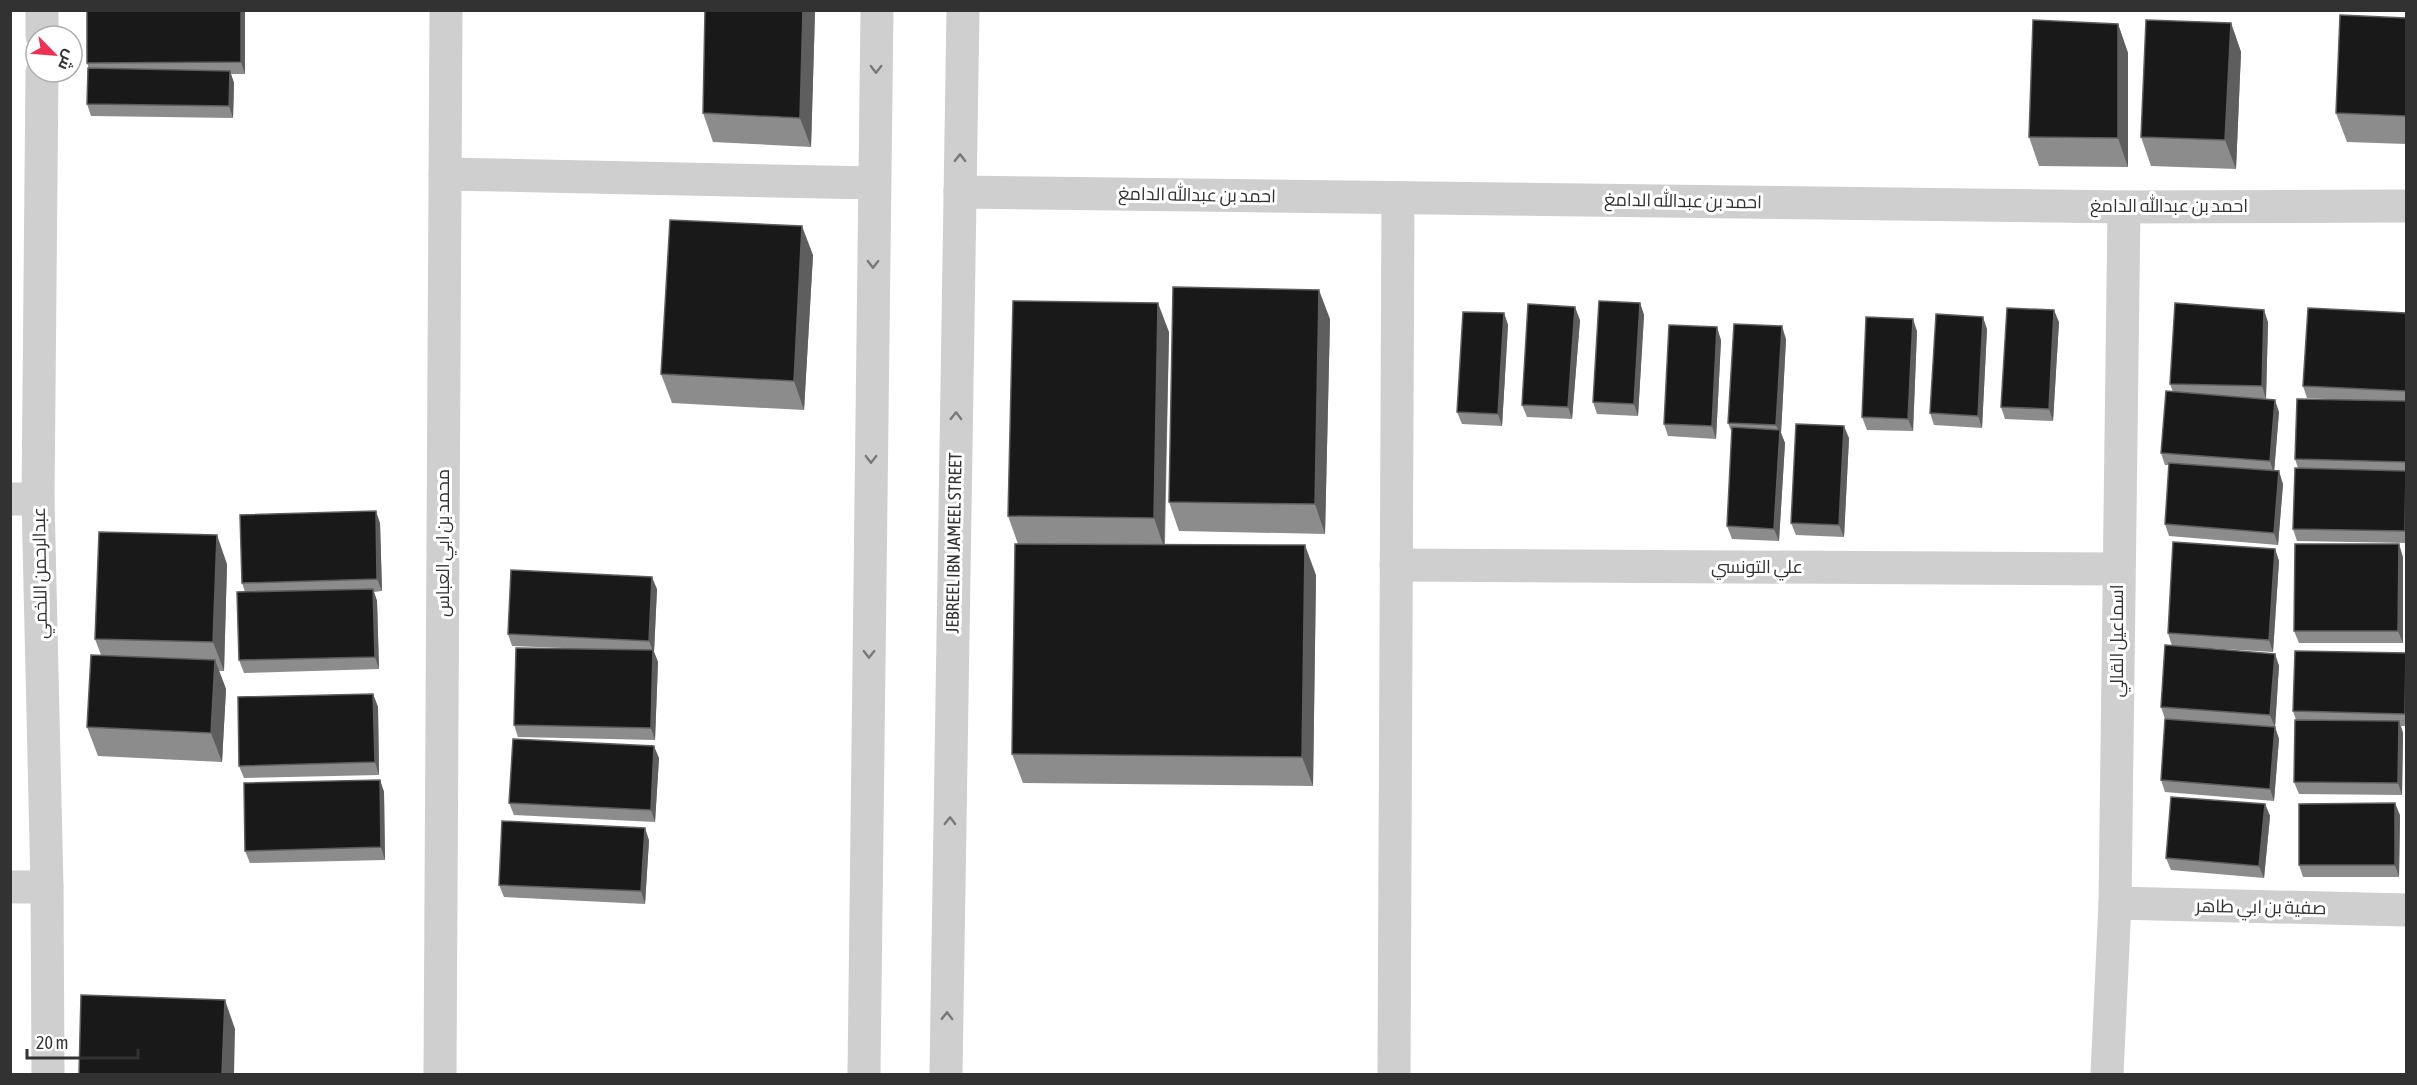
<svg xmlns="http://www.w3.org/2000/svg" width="2417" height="1085" font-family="'Asap Condensed',Cairo,sans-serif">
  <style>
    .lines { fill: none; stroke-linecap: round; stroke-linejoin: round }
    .minor { stroke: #cfcfcf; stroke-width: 33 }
    .wall { fill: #8c8c8c }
    .shaded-wall { fill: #5e5e5e }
    .building { fill: #191919; stroke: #5e5e5e; stroke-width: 1.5 }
    .oneway { stroke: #797979 }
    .labels { text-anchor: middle; stroke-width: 6; stroke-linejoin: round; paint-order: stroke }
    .street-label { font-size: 18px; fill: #323232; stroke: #fff }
  </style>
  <rect width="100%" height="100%" fill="#fff"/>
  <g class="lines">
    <g class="minor">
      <path d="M42,36V10"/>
      <path d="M42,72L38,499L47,887L48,1074"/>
      <path d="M445,174L874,183"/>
      <path d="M960,192L2124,207L2406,206"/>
      <path d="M10,499H38"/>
      <path d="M1396,565L2118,569"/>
      <path d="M10,887H47"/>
      <path d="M2115,903L2406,910"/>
      <path d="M440,1074L446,10"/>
      <path d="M864,1074L877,10"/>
      <path d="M946,1074L963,10"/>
      <path d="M1394,1074L1398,198"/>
      <path d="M2107,1074L2115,903L2124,207"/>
    </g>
  </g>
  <g class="wall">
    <path d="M245,10V74H231L234,83L233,118L91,116L87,104L89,69L87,63Z"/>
    <path d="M815,12L811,147L713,142L703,113Z"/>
    <path d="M2406,18V144L2347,142L2336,113Z"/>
    <path d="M2231,23L2241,52L2236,169L2151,166L2141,137Z"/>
    <path d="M2118,24L2128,53V167L2039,166L2029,137Z"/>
    <path d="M813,255L804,410L672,403L661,374Z"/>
    <path d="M1640,303L1644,315L1638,416L1597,414L1593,402Z"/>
    <path d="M1504,313L1508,325L1502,426L1462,424L1457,412Z"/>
    <path d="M2406,313V543L2297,541L2293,529L2298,468L2295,459L2350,400L2307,398L2303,386Z"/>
    <path d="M1330,319L1325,534L1179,531L1169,502Z"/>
    <path d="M1580,320L1572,419L1527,417L1522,405Z"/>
    <path d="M2059,322L2053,421L2005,419L2001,407Z"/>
    <path d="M2268,322L2266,399L2253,398L2279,412L2274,471L2283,484L2278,545L2169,536L2165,524L2169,465H2165L2161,453L2173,392L2170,384Z"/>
    <path d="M1987,329L1982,428L1934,425L1930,413Z"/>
    <path d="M1917,331L1913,431L1867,430L1862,417Z"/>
    <path d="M1169,332L1165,545L1316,575L1313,786L1023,783L1012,754L1018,544L1008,516Z"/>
    <path d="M1786,339L1781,433L1785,443L1779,541L1732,539L1727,526L1732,433L1728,423Z"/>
    <path d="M1721,340L1716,439L1668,436L1664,424Z"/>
    <path d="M1849,438L1844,537L1796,535L1791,523Z"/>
    <path d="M380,523L382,591L374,592L377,601L379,669L244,673L239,660L245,592L242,583Z"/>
    <path d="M2275,549L2279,561L2273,652L2172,646L2168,633Z"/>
    <path d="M2403,557V643H2299L2294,631Z"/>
    <path d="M227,564L224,671H219L226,689L222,762L98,756L87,727L101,655L95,639Z"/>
    <path d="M657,589L654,652L658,662L655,740L518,737L514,725L563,648L512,646L508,634Z"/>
    <path d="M2406,653V726H2401L2403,733L2402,795L2299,794L2294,782L2296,720L2293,711Z"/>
    <path d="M2275,654L2279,666L2275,727L2279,739L2274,801L2165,792L2161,780L2165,719L2161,707Z"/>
    <path d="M373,694L378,707L379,775L244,778L239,766Z"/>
    <path d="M659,758L655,822L514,815L509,803Z"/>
    <path d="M380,780L384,792L385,860L250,863L245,851Z"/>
    <path d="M2265,804L2270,816L2264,878L2171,870L2166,858Z"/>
    <path d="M2400,815L2399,877H2303L2299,865Z"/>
    <path d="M649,840L645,904L504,897L499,885Z"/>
  </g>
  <g class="shaded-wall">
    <path d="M241,10H245V74L241,62Z"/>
    <path d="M803,10H814L815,12L811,147L800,118Z"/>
    <path d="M2231,23L2241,52L2236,169L2225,140Z"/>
    <path d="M2118,24L2128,53V167L2118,138Z"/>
    <path d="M230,71L234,83L233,118L229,106Z"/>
    <path d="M802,226L813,255L804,410L794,381Z"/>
    <path d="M1319,290L1330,319L1325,534L1315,504Z"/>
    <path d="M1158,303L1169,332L1164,547L1154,518Z"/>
    <path d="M1640,303L1644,315L1638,416L1634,404Z"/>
    <path d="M1575,307L1580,320L1572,419L1568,407Z"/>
    <path d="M2054,310L2059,322L2053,421L2049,409Z"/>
    <path d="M2264,310L2268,322L2266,399L2262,386Z"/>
    <path d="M1504,313L1508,325L1502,426L1498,414Z"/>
    <path d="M1983,317L1987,329L1982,428L1978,416Z"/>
    <path d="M1913,319L1917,331L1913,431L1908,419Z"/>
    <path d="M1782,326L1786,339L1781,433L1785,443L1779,541L1774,529L1780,435L1776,425Z"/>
    <path d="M1717,327L1721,340L1716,439L1712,426Z"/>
    <path d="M2275,400L2279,412L2274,473L2270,461Z"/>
    <path d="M1844,426L1849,438L1844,537L1839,525Z"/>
    <path d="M2279,471L2283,484L2278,545L2274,533Z"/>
    <path d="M2406,478V535L2405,531Z"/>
    <path d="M376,511L380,523L382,591L377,579Z"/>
    <path d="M217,535L227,564L224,671L213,642Z"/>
    <path d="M2399,544L2403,557V643L2398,631Z"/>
    <path d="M1305,545L1316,575L1313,786L1302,757Z"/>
    <path d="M2275,549L2279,561L2273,652L2269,640Z"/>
    <path d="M652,577L657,589L654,652L658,662L655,740L651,728L653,651L649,641Z"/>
    <path d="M373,589L377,601L379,669L375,657Z"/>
    <path d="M2275,654L2279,666L2275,727L2270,715Z"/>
    <path d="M215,660L226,689L222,762L211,733Z"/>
    <path d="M2406,666V718L2405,714Z"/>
    <path d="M373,694L378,707L379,775L375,762Z"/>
    <path d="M2399,721L2403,733L2402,795L2398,783Z"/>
    <path d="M2275,727L2279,739L2274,801L2270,789Z"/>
    <path d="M654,746L659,758L655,822L651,810Z"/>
    <path d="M380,780L384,792L385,860L381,847Z"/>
    <path d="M2395,803L2400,815L2399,877L2395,865Z"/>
    <path d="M2265,804L2270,816L2264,878L2259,866Z"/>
    <path d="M645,828L649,840L645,904L641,891Z"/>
    <path d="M225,1000L235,1029L234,1074H222Z"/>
  </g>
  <g class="building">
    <path d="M87,10H241V62L87,63Z"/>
    <path d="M705,10H803L800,118L703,113Z"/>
    <path d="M2340,15L2406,18V116L2336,113Z"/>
    <path d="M2033,20L2118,24V138L2029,137Z"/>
    <path d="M2146,20L2231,23L2225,140L2141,137Z"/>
    <path d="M88,68L230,71L229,106L87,104Z"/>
    <path d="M670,220L802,226L794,381L661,374Z"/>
    <path d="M1173,287L1319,290L1315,504L1169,502Z"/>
    <path d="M1013,301L1158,303L1154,518L1008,516Z"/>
    <path d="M1599,301L1640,303L1634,404L1593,402Z"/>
    <path d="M2175,303L2264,310L2262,386L2170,384Z"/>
    <path d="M1528,304L1575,307L1568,407L1522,405Z"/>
    <path d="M2007,308L2054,310L2049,409L2001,407Z"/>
    <path d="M2308,308L2406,313V391L2303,386Z"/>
    <path d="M1463,312L1504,313L1498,414L1457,412Z"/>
    <path d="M1936,314L1983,317L1978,416L1930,413Z"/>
    <path d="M1866,317L1913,319L1908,419L1862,417Z"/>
    <path d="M1734,324L1782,326L1776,425L1728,423Z"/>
    <path d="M1669,325L1717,327L1712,426L1664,424Z"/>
    <path d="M2166,391L2275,400L2270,461L2161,453Z"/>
    <path d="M2297,399L2406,401V462L2295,459Z"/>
    <path d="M1796,424L1844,426L1839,525L1791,523Z"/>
    <path d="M1732,427L1780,430L1774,529L1727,526Z"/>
    <path d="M2169,463L2279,471L2274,533L2165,524Z"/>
    <path d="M2295,468L2406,471L2405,531L2293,529Z"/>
    <path d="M376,511L377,579L242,583L240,515Z"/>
    <path d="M99,532L217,535L213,642L95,639Z"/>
    <path d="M2173,542L2275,549L2269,640L2168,633Z"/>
    <path d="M1015,544L1305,545L1302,757L1012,754Z"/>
    <path d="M2295,544H2399L2398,631H2294Z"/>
    <path d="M511,570L652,577L649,641L508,634Z"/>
    <path d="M373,589L375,657L239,660L237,592Z"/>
    <path d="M2165,645L2275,654L2270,715L2161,707Z"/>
    <path d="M516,648L653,650L651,728L514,725Z"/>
    <path d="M2295,651L2406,653L2405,714L2293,711Z"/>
    <path d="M91,655L215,660L211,733L87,727Z"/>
    <path d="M373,694L375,762L239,766L238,697Z"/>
    <path d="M2165,719L2275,727L2270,789L2161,780Z"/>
    <path d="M2295,720L2399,721L2398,783L2294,782Z"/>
    <path d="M513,739L654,746L651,810L509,803Z"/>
    <path d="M380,780L381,847L245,851L244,783Z"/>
    <path d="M2171,797L2265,804L2259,866L2166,858Z"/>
    <path d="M2395,803V865H2299V804Z"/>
    <path d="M502,821L645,828L641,891L499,885Z"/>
    <path d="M81,995L225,1000L222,1074H79Z"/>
  </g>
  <defs><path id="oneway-chevron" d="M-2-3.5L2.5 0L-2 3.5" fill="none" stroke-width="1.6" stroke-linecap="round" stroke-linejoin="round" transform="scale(1.5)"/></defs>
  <g class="oneway">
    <use href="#oneway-chevron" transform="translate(876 69) rotate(91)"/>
    <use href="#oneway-chevron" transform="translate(960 158) rotate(-89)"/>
    <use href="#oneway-chevron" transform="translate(873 264) rotate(91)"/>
    <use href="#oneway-chevron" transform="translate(956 416) rotate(-89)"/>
    <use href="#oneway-chevron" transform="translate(871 459) rotate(91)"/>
    <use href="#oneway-chevron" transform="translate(869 654) rotate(91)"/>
    <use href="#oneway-chevron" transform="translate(950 821) rotate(-89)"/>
    <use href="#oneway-chevron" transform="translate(947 1016) rotate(-89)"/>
  </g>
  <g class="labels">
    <g class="street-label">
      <text transform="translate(1197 195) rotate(1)" y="6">احمد بن عبدالله الدامغ</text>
      <text transform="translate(1683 201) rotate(1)" y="6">احمد بن عبدالله الدامغ</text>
      <text x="2169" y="212">احمد بن عبدالله الدامغ</text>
      <text transform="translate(443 543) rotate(-90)" y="6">محمد بن ابي العباس</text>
      <text transform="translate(954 543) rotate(-89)" y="6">JEBREEL IBN JAMEEL STREET</text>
      <text x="1757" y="573">علي التونسي</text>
      <text transform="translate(40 573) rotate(-91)" y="6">عبدالرحمن اللخمي</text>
      <text transform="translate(2117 641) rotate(-90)" y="6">اسماعيل القالي</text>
      <text transform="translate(2261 907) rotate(1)" y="6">صفية بن ابي طاهر</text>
    </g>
  </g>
  <rect width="2417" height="1085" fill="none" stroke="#323232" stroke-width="24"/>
  <g transform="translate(54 54) rotate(115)"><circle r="28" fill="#ffffff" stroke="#adadad" stroke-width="1.5"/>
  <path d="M0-4.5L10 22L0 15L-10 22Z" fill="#ed3054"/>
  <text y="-9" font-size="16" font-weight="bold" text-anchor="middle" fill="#323232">ش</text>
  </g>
  <path d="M27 1049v9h111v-9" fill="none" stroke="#323232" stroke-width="3"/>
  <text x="36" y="1049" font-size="18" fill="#323232" stroke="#ffffff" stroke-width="4.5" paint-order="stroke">20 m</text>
</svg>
